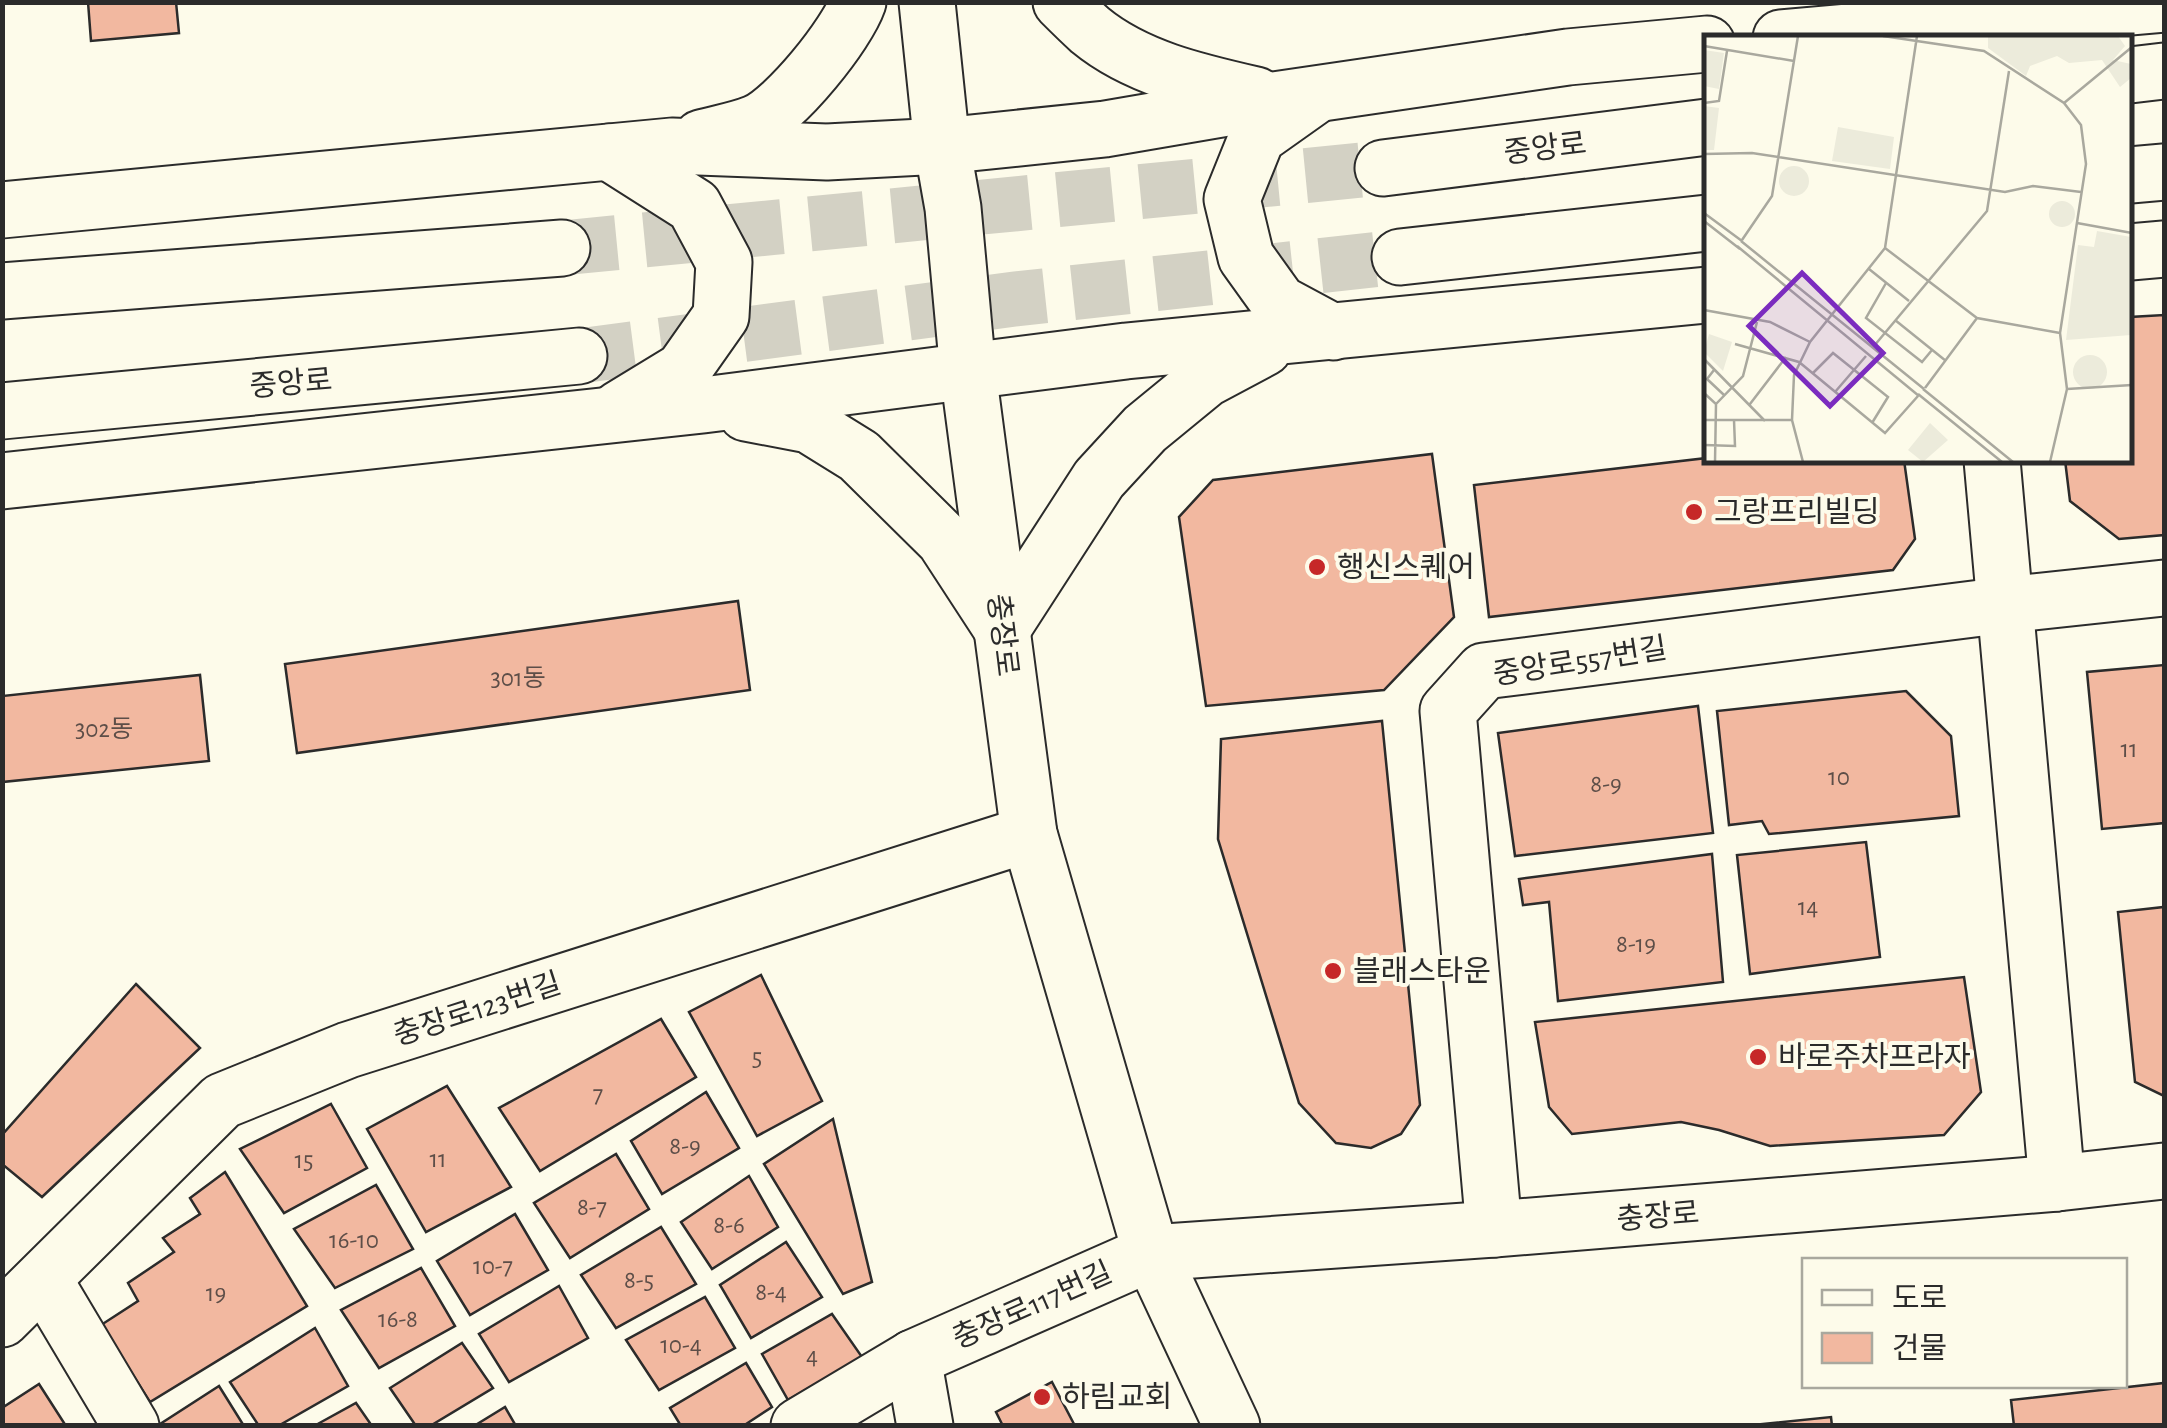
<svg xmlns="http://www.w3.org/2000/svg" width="2167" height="1428" font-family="'Alegreya Sans','Noto Sans KR',sans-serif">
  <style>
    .building { fill: #f2b8a0; stroke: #2b2b2b; stroke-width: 2.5 }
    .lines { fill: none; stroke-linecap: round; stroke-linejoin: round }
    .major-tunnel { stroke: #d3d1c4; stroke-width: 55; stroke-dasharray: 55 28; stroke-linecap: butt }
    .minor-casing { stroke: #2b2b2b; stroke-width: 59 }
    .major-casing { stroke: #2b2b2b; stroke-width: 59 }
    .minor { stroke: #fdfbea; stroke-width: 55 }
    .major { stroke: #fdfbea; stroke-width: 55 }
    .poi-dot { fill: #c62828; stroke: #fdfbea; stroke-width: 4 }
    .labels { text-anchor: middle; stroke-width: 8; stroke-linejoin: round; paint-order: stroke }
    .number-label { font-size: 25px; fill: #5d4e48 }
    .street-label { font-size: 30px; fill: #2b2b2b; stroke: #fdfbea }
    .poi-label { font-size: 30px; fill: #2b2b2b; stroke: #fdfbea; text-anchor: start }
    .inset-road { fill: none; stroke: #a9a89e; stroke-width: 2.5 }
    .view { fill: #7b2cbf; fill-opacity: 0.15; stroke: #7b2cbf; stroke-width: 5 }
    .inset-edge { fill: none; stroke: #2b2b2b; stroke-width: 5 }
  </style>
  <rect width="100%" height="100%" fill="#fdfbea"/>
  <g class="building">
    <path d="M88,2H176L179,33L91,41Z"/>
    <path d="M2164,315V535L2119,539L2070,501L2065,460H2130V317Z"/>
    <path d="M1432,454L1454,617L1384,690L1206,706L1179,517L1213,480Z"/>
    <path d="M1707,458V460H1904L1915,539L1893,570L1489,617L1474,485Z"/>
    <path d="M738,601L750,690L297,753L285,664Z"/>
    <path d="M2164,665V823L2102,829L2087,672Z"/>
    <path d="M200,675L209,761L2,782V696Z"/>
    <path d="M1906,691L1951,736L1959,816L1769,834L1762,821L1729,825L1717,711Z"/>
    <path d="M1698,706L1713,833L1515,856L1498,733Z"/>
    <path d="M1382,721L1420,1105L1401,1134L1371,1148L1336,1143L1299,1103L1218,839L1221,739Z"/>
    <path d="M1866,842L1880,957L1750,974L1737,855Z"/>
    <path d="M1712,854L1723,982L1558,1001L1549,902L1523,905L1519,879Z"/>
    <path d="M2164,907V1096L2135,1082L2118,912Z"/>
    <path d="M761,975L822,1101L757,1136L689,1012Z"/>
    <path d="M1964,977L1981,1092L1944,1135L1770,1146L1719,1130L1681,1122L1572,1134L1549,1107L1535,1022Z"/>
    <path d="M136,984L200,1048L42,1197L2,1164V1135Z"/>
    <path d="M661,1019L696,1077L540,1171L499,1108Z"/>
    <path d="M447,1086L511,1187L426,1232L367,1129Z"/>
    <path d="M706,1092L739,1148L662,1194L631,1141Z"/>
    <path d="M331,1104L367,1168L284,1213L240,1149Z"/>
    <path d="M833,1119L872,1282L843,1294L764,1164Z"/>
    <path d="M616,1154L649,1209L570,1258L534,1203Z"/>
    <path d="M225,1172L307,1306L150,1402L101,1325L138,1301L128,1283L174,1252L163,1238L200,1214L190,1198Z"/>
    <path d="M749,1176L778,1227L712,1269L681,1222Z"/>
    <path d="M376,1185L413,1249L335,1288L294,1229Z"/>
    <path d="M515,1214L548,1270L470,1315L437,1261Z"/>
    <path d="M661,1227L696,1284L616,1328L581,1275Z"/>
    <path d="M786,1242L822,1297L751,1338L720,1285Z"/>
    <path d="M421,1268L455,1326L379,1368L341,1310Z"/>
    <path d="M559,1286L588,1338L509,1382L479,1334Z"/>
    <path d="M705,1297L735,1348L659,1390L626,1340Z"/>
    <path d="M832,1314L862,1357L788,1400L762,1354Z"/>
    <path d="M315,1328L348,1386L278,1426H259L230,1382Z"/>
    <path d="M462,1343L493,1388L430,1426H416L390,1388Z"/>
    <path d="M746,1363L772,1407L743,1426H681L670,1408Z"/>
    <path d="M1052,1382L1075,1426H1003L996,1412Z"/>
    <path d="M2164,1383V1426H2014L2011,1400Z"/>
    <path d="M39,1384L66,1426H2V1408Z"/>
    <path d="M219,1386L244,1426H157Z"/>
    <path d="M356,1403L372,1426H314Z"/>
    <path d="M505,1407L516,1426H474Z"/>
    <path d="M1831,1417L1832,1426H1743Z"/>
  </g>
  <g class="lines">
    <g class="major-tunnel">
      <path d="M562,248L1383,168"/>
      <path d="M579,356L1015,299L1400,257"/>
    </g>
    <defs>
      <g id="minor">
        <path d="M1992,460L2057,1183"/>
        <path d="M1494,1229L1448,711L1484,671L2005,605L2164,588"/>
        <path d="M44,1280L131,1426"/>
        <path d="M2,1319L222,1101L348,1050L1029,834"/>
        <path d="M913,1358L925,1426"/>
        <path d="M799,1426L913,1358L1151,1253L1494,1229L2057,1183L2164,1171"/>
      </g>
      <g id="major">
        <path d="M927,2L942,146L953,208L968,372L1029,834L1151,1253L1232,1426"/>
        <path d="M1061,2C1070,11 1080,21 1090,30C1136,68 1199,82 1256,95"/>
        <path d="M1781,38L2164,4"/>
        <path d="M2130,75L2164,71"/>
        <path d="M1312,98L1257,137L1232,199L1246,257L1279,303L1333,332"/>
        <path d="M701,138C719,133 738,130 755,123C786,110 847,34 858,2"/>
        <path d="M609,152L694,206L724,262L721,316L683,370L619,409"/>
        <path d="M1383,168L1707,127"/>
        <path d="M2130,175L2164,172"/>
        <path d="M2,210L672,146L827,152L942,146L1105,129L1274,100L1568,57L1707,44"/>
        <path d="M2130,252L2164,249"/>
        <path d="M1400,257L1707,223"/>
        <path d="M2,291L562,248"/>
        <path d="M2,411L579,356"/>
        <path d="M746,413L809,425L859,456L944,540L1002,629L1099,479L1145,429L1206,379L1264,348"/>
        <path d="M2,481L703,405L1126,351L1707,295"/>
      </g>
    </defs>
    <use href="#minor" class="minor-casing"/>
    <use href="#major" class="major-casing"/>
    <use href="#minor" class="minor"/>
    <use href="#major" class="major"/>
  </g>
  <g class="poi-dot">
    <circle cx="1694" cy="512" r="10"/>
    <circle cx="1317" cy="567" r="10"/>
    <circle cx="1333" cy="971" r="10"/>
    <circle cx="1758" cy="1057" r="10"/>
    <circle cx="1042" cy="1397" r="10"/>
  </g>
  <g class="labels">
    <g class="number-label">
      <text x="518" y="686">301동</text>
      <text x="104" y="737">302동</text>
      <text x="2129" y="757">11</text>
      <text x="1839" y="785">10</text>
      <text x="1606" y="792">8-9</text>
      <text x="1808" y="915">14</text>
      <text x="1636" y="952">8-19</text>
      <text x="757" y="1065">5</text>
      <text x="598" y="1102">7</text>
      <text x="685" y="1154">8-9</text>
      <text x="438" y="1167">11</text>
      <text x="304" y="1168">15</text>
      <text x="592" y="1215">8-7</text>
      <text x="729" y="1233">8-6</text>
      <text x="354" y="1248">16-10</text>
      <text x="493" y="1274">10-7</text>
      <text x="639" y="1288">8-5</text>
      <text x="771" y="1300">8-4</text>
      <text x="216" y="1301">19</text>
      <text x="398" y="1327">16-8</text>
      <text x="681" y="1353">10-4</text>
      <text x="812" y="1364">4</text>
    </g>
    <g class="street-label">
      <text transform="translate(1545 148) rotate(-7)" y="10">중앙로</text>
      <text transform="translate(291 383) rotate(-5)" y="10">중앙로</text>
      <text transform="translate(1003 635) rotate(83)" y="10">충장로</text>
      <text transform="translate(1580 661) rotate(-9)" y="10">중앙로557번길</text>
      <text transform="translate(477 1009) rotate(-18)" y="10">충장로123번길</text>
      <text transform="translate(1658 1216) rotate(-5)" y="10">충장로</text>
      <text transform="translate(1032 1305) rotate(-24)" y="10">충장로117번길</text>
    </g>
    <g class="poi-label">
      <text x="1714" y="522">그랑프리빌딩</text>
      <text x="1337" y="577">행신스퀘어</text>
      <text x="1353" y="981">블래스타운</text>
      <text x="1778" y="1067">바로주차프라자</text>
      <text x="1062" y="1407">하림교회</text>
    </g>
  </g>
  <g transform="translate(1704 35)">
    <rect width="428" height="428" fill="#fdfbea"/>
    <path d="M284,1H414L421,11L409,25L427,29V43L416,52L398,25L365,28L353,21L326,31L322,41L284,13ZM0,15L20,18L15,54L0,51ZM0,71L15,73L10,115H0ZM134,92L190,102L186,134L128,126ZM75 146a15 15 0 1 1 30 0a15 15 0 1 1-30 0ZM345 179a13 13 0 1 1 26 0a13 13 0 1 1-26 0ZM393,196L427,202V300L362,305L374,210L390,212ZM5,299L28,307L19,336L0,317ZM369 337a17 17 0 1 1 34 0a17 17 0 1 1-34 0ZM226,388L244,405L219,427L204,415Z" fill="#ecebdb"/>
    <path class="inset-road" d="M179,1L280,16L360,68L377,90L382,129L356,298L363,354L346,427M0,11L90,26M0,68L15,66L23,16M360,68L428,12M0,119L48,118L301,157L329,151L377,157M0,178L38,206M0,186L36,214M373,188L428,198M38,205L68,161L94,1M37,206L220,354M33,211L215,361M181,213L273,283L356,298M165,234L205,266M182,248L162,283L218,327L228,315M0,275L66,287L106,307M191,285L242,326M31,309L95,327L181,398L214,361M170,311L283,176L305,36M0,324L61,386M10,335L3,344L20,360M109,338L129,318L184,362L168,388M221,353L273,283M219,354L309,427M363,354L428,350M131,357L162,321M0,358L12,369L11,427M214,359L298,427M12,369L39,341L53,287M46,369L82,322M0,385H87M0,410L31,411L30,385M99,427L88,385L90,340L106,307L181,213L213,1"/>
    <path class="view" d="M98,238L179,318L126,371L45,291Z"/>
    <rect width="428" height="428" class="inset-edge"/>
  </g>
  <rect width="2167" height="1428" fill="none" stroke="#2b2b2b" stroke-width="10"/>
  <rect x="1802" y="1258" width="325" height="130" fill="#fdfbea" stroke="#a9a89e" stroke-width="2.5"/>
  <rect x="1822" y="1290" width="50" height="15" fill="#fdfbea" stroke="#a9a89e" stroke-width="2.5"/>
  <text x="1892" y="1308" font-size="30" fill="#2b2b2b">도로</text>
  <rect x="1822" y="1333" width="50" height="30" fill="#f2b8a0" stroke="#a9a89e" stroke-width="2.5"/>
  <text x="1892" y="1358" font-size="30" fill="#2b2b2b">건물</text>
</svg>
